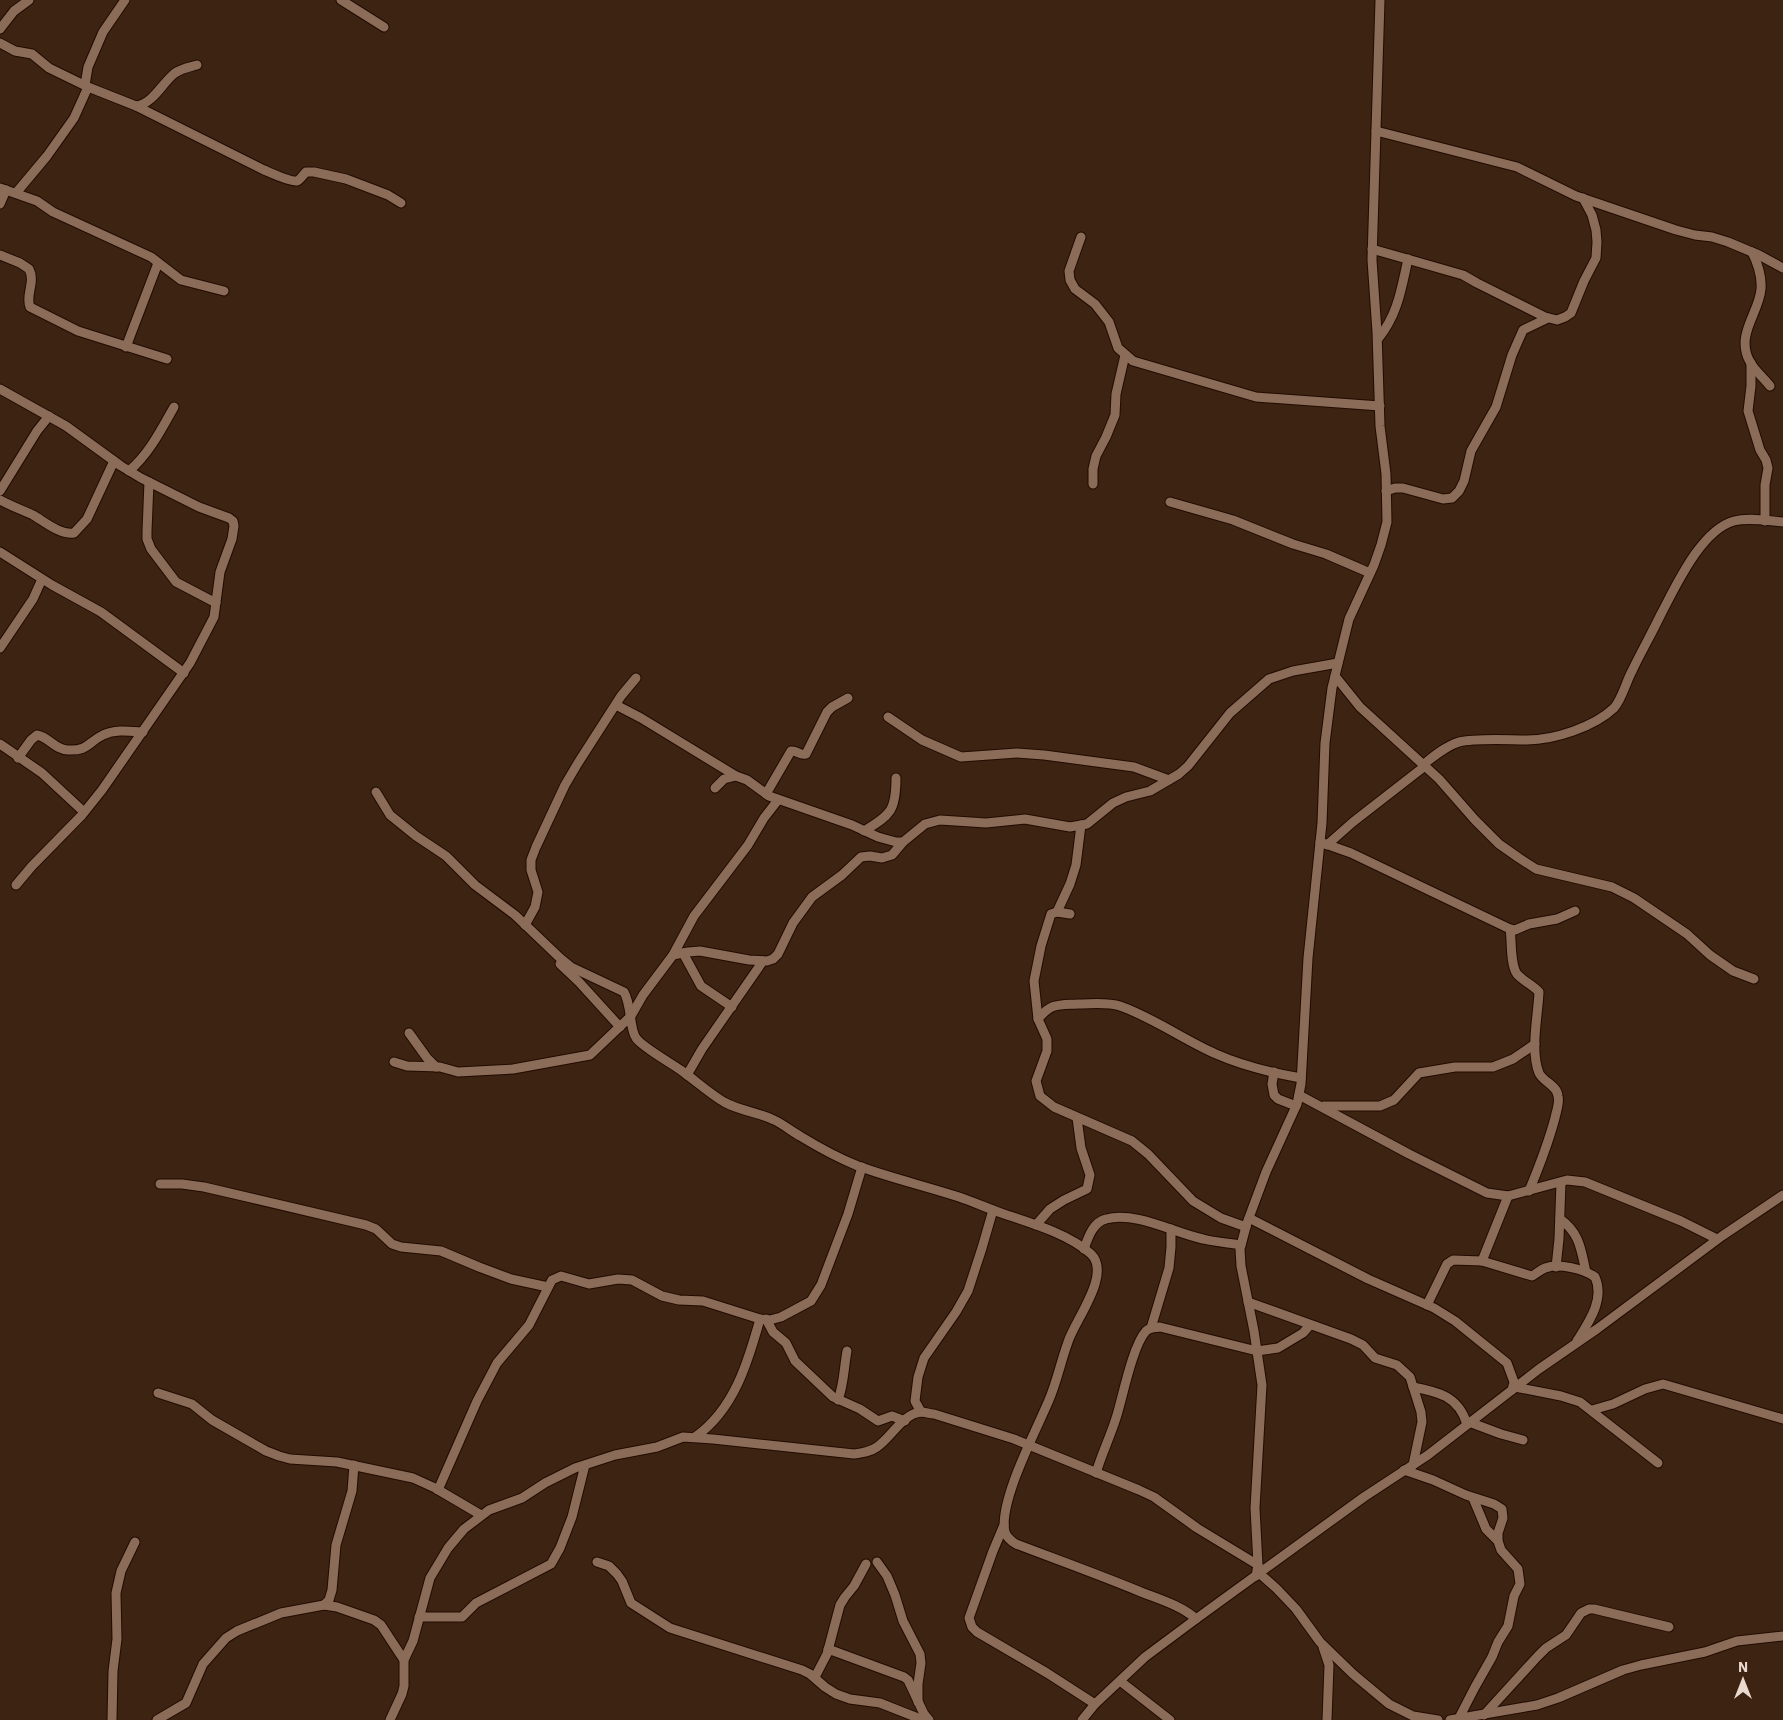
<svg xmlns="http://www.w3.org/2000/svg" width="1783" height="1720" font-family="'IBM Plex Sans',sans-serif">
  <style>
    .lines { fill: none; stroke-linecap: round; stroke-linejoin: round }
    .minor-casing { stroke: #220b00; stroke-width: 11 }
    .minor { stroke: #8a6c58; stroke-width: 9 }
  </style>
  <rect width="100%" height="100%" fill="#3c2312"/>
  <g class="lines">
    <defs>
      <g id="minor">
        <path d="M341,0L384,27"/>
        <path d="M0,29L14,11L29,0"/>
        <path d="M0,43L15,51L32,54L49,68L88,87L136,106C153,104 162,83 175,73C182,68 190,67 197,65"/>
        <path d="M85,85L88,67L103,32L125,0"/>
        <path d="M136,106L264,170C271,173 290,182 297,181C300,180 303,175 306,172H314L346,179L388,195L401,203"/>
        <path d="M1376,131L1517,167L1576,196L1676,230L1695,235L1712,237L1728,242L1759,255L1783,268"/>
        <path d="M0,188L37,201L53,212L151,257L181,280L224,291"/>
        <path d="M16,193L47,156L74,118L88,87"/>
        <path d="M0,204L6,190"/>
        <path d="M1081,237L1069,271L1070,280L1075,289L1095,304L1109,322L1118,348L1133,361L1256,397L1380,406"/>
        <path d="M1372,249L1463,275L1477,283L1545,317L1557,320L1565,317L1571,313L1584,281L1596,258L1597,242L1596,230L1592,215L1583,198"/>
        <path d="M1752,252C1758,264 1762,276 1761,289C1759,313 1736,334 1749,360C1753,369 1764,378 1770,386"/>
        <path d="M0,255L20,263L29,269C36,282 25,295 30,307L78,331L167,359"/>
        <path d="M1378,339C1398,314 1401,290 1408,259"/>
        <path d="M126,347L158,263"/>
        <path d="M1751,363V386L1748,411L1760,450L1766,460L1768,468L1765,485V521"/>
        <path d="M0,389L66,426L121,466L141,478L199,507L229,518L233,521L234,526L232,539L220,572L214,617L190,663L102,790L82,815L32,866L16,885"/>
        <path d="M129,471C149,454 161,430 174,407"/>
        <path d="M149,482L147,531V539L151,549L176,582L216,603"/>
        <path d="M1093,484V469L1096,456L1106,437L1115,415L1116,394L1125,355"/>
        <path d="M0,491L37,431L49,416"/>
        <path d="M1386,491L1395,488H1403L1443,499L1452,498L1459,491L1464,481L1471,451L1496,407L1512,355L1523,330L1548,318"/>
        <path d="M0,500C11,506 22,510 33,515C45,522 60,535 74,533L87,519L114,461"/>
        <path d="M1170,502L1233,520L1293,544L1326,554L1370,573"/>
        <path d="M0,552L52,585L101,612L184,673"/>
        <path d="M0,648L33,599L42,579"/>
        <path d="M1335,676L1360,707L1439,779L1475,820L1499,844L1519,858L1536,869L1612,887L1634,898L1687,934L1710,955L1733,971L1754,979"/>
        <path d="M616,705L641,718L736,776"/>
        <path d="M888,717L922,740L961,757L1017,753L1044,755L1134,767L1169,780"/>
        <path d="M0,744L42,773L84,812"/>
        <path d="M18,758L31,740L37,735C49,737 55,750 68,750C89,751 88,742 103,735C115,729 129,731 143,732"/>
        <path d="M1424,764C1434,756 1446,746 1459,742C1476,738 1508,740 1527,740C1554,740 1594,727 1614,708C1622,699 1626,682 1632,671C1641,652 1652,633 1661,614C1676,586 1701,530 1734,521C1749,517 1768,521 1783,522"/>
        <path d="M715,788L724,779L736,776L747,780L769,796L852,825L878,837L896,842H903L925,824L940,820L986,823L1025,819L1070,827L1087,824L1113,803L1126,797L1150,791L1179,774L1188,766L1230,713L1269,679L1293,671L1338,663"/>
        <path d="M376,792L390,815L416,836L446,856L475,885L515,915L560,958L571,967L624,992C632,1006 629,1028 636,1038C642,1047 671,1063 682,1071C696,1081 709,1093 724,1102C740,1111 758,1112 774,1120C783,1124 791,1131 800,1136C818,1147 838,1158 858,1166C891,1178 925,1186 959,1197C974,1202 989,1209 1004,1214C1031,1223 1069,1234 1091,1254C1112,1274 1075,1320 1068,1342C1061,1361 1057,1381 1049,1400C1037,1429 998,1502 1005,1532C1007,1538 1011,1541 1016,1544C1058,1560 1100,1575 1141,1592C1159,1599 1182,1606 1196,1619"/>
        <path d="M766,794L791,751C797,750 800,756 806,754L827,712L832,707L848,698"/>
        <path d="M864,831C891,815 896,810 896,778"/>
        <path d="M1320,842L1351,853L1510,929L1515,930L1529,924L1557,919L1575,911"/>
        <path d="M1327,845L1353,822L1425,766"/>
        <path d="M1057,912L1070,884L1076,865L1081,825"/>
        <path d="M1070,914L1057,912L1051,914L1041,946L1034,981L1038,1019L1047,1039V1051L1036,1081L1040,1096L1054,1107L1132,1141L1148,1154L1193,1201L1221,1218L1246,1227"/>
        <path d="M525,925L535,907L538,892L531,870V860L536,847L565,785L578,763L621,696L636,678"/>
        <path d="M1510,929C1512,941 1510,964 1517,974C1523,981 1533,985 1539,992C1538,1016 1530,1050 1539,1073C1543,1082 1557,1085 1558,1096C1560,1103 1556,1112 1555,1118C1548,1144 1539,1167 1529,1191"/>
        <path d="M683,953L701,986L732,1007"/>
        <path d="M673,955L688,952L700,951L749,960L767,961L773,959L778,954L793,923L812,897L842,875L861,857L870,856L882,858L892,855L903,842"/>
        <path d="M560,964L579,982L620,1027"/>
        <path d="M1038,1019C1051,1003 1058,1005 1078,1004C1092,1004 1107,1002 1120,1006C1154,1018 1184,1040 1216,1054C1243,1066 1273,1073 1301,1078"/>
        <path d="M409,1033L427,1058L436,1067"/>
        <path d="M394,1062L407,1066L440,1067L458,1072L513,1069L590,1055L631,1016L643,995L673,955L694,916L748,845L764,818L778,800"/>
        <path d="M1274,1072L1272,1084L1274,1095L1278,1099L1296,1106"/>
        <path d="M687,1075L702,1049L763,961"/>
        <path d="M1299,1095L1409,1154L1487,1193L1508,1196L1567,1180L1585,1182L1681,1221L1717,1239"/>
        <path d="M1324,1106H1380L1394,1100L1419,1073L1455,1067H1493L1513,1059L1535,1044"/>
        <path d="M160,1184H182L204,1187L366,1225L376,1229L392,1244L401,1247L441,1251L479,1267L511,1279L548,1287"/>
        <path d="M1249,1218L1368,1279L1434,1308L1455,1321L1507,1363L1514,1382L1512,1390"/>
        <path d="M1560,1219C1580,1233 1581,1250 1586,1272"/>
        <path d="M1036,1225L1050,1209L1064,1200L1087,1189L1090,1175L1081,1148L1077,1118"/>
        <path d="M1084,1249C1088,1238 1093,1222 1106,1219C1136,1211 1174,1233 1203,1239C1215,1242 1229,1243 1241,1245"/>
        <path d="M1482,1261L1508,1196"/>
        <path d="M1556,1267L1559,1239L1561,1182"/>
        <path d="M1248,1302L1351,1339L1363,1345L1375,1358L1397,1365L1410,1377L1421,1412L1422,1422L1413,1465"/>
        <path d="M1427,1305L1447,1264L1453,1260L1482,1261L1532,1276C1536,1274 1540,1270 1545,1268C1559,1263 1584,1269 1595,1277C1605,1299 1589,1322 1577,1341"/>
        <path d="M766,1319L773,1332L786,1343L795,1361L833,1397L860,1409L878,1421L892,1416L905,1421"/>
        <path d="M1151,1328L1169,1268L1171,1247V1229"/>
        <path d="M1413,1387C1439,1392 1458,1396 1467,1424"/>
        <path d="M1515,1387L1561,1396L1580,1402L1658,1463"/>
        <path d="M158,1393L192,1404L212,1420L266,1451L279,1456L290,1459L337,1462L413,1478L435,1488L481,1515"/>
        <path d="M838,1400C844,1384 844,1367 847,1351"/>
        <path d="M1592,1410L1613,1404L1645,1389L1663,1384L1783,1419"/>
        <path d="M921,1412L915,1401L918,1377L924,1358L956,1312L968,1291L982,1248L993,1210"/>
        <path d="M1469,1422L1501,1434L1523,1440"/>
        <path d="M695,1437C734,1410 748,1362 760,1319"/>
        <path d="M1404,1470L1433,1480L1466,1495L1494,1504L1502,1509L1503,1518L1498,1533V1541L1501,1550L1518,1569L1520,1584L1514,1596L1508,1626L1498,1642L1492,1657L1475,1687L1459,1718"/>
        <path d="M1096,1473C1102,1453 1111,1435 1117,1415C1123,1395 1133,1345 1146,1331C1150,1327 1155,1328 1160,1327L1257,1351L1278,1348L1303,1333L1310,1325"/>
        <path d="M438,1490L477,1401L497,1363L529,1325L552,1280L561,1276L589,1284L618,1279L632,1280L662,1296L679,1300L703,1301L760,1319L770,1320L781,1317L811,1301L821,1285L848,1214L862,1167"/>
        <path d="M1473,1498L1486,1529L1498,1541"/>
        <path d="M1004,1525L993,1551L969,1618L972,1627L977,1632L1047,1673L1095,1704"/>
        <path d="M597,1562L609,1566L617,1574L622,1581L631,1603L670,1628L802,1670L810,1674L825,1687L836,1694L850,1699L880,1703L923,1720"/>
        <path d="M877,1562L887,1576L895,1595L903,1621L920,1654L921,1663L918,1684V1702"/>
        <path d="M1259,1573L1276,1588L1296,1609L1320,1642L1353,1674L1389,1704L1413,1716L1438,1720"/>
        <path d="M1256,1576L1258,1565L1255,1508L1262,1385L1254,1331L1241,1266L1240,1249L1247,1223L1266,1172L1297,1104L1301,1084L1308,958L1322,823L1325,743L1332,688L1349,619L1374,565L1381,545L1387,522L1386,474L1380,426L1377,332L1372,260L1380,0"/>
        <path d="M324,1605L329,1600L332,1590L336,1545L352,1491L354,1465"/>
        <path d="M419,1617H462L476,1603L551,1564L560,1548L572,1517L585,1465"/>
        <path d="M1323,1647L1329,1665L1327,1720"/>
        <path d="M828,1649L904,1677L908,1680L924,1714L929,1720"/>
        <path d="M815,1677L827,1654L840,1605L845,1597L854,1586L866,1564"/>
        <path d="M1120,1681L1170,1720"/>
        <path d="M1484,1715L1537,1657L1546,1648L1566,1635L1581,1613L1589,1609H1594L1669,1627"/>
        <path d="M112,1720L113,1671L117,1639L116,1593L121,1571L135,1542"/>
        <path d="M157,1720L186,1703L203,1664L226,1638L237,1631L281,1613L324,1605L337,1607L374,1620L381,1625L404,1660"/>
        <path d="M390,1720L402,1694L404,1686V1660L413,1641L430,1578L448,1548L464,1529L489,1510L522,1498L545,1483L575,1468L615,1455L657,1447L683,1437L713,1439L854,1454C863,1453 870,1452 877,1447C892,1437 902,1414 921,1412C925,1412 930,1414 934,1414L1014,1439L1139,1490L1154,1497L1197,1528L1258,1565"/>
        <path d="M1082,1720L1095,1704L1145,1657L1196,1619L1364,1497L1428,1455L1539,1369L1597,1329L1722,1236L1783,1195"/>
        <path d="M1450,1720L1537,1705L1558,1698L1623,1670L1641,1665L1705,1652L1737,1641L1783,1636"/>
      </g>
    </defs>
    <use href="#minor" class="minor-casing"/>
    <use href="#minor" class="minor"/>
  </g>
  <g transform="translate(1743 1680)" stroke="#3c2312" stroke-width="4" paint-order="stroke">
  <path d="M0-4L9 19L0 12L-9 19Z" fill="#ead9ce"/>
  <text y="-8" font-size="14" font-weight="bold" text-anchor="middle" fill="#ead9ce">N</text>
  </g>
</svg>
